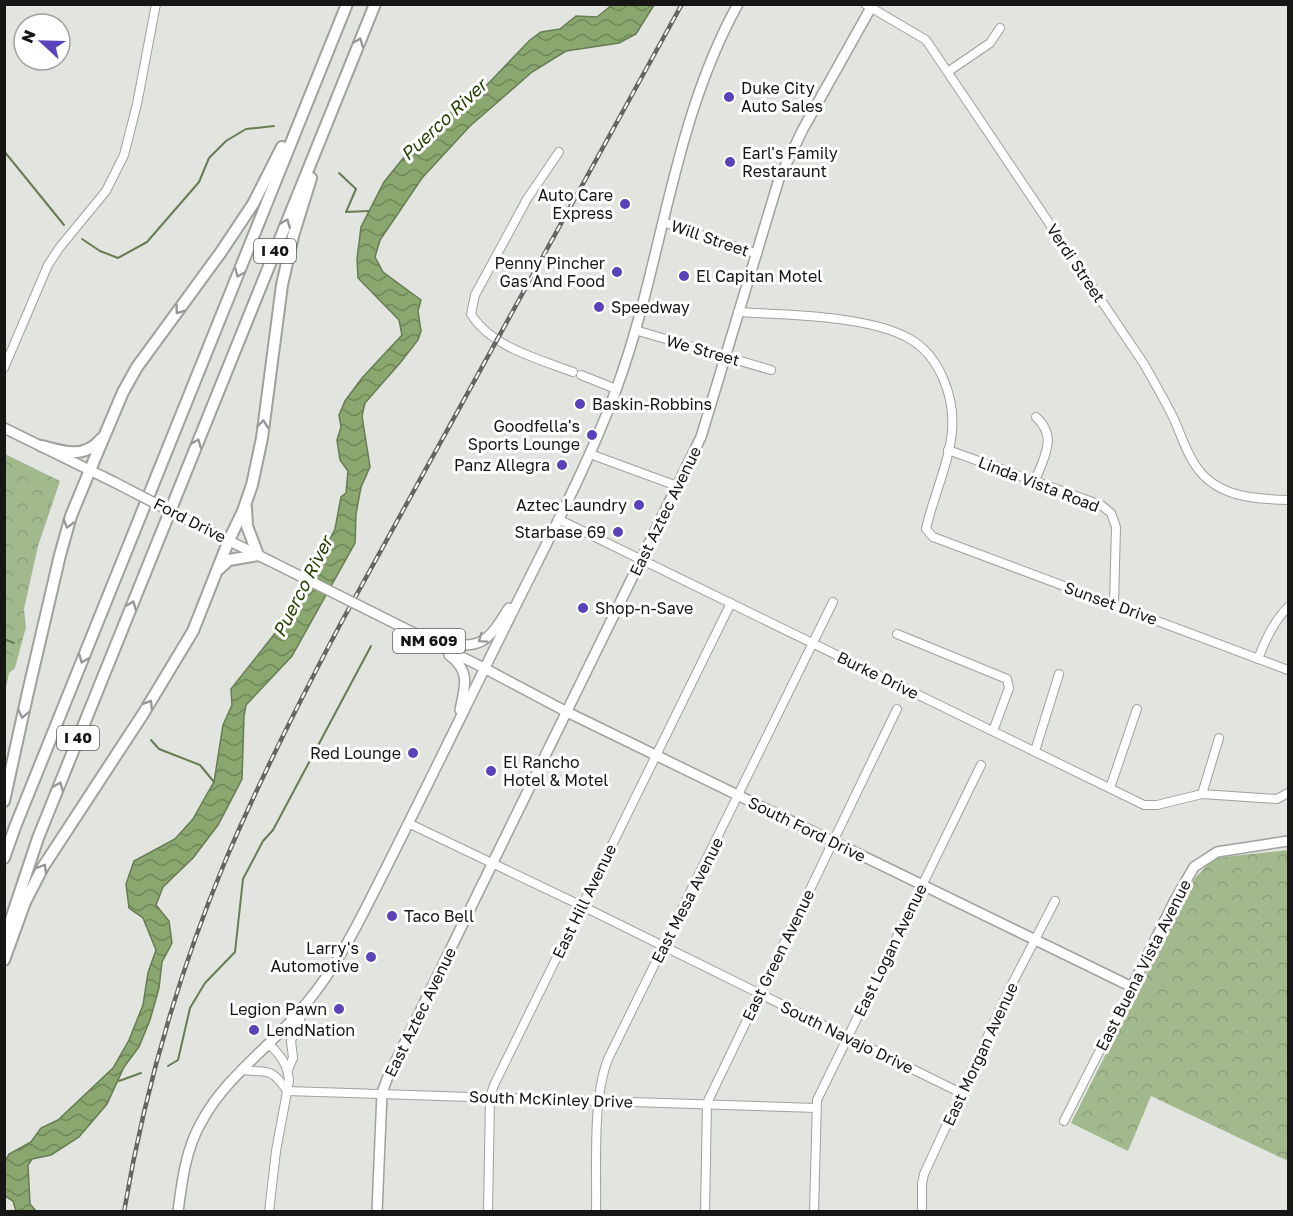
<svg xmlns="http://www.w3.org/2000/svg" width="1293" height="1216" font-family="'Golos Text',sans-serif">
  <style>
    .forest { fill: url(#forest-crowns) }
    .water { fill: url(#water-waves); stroke: #667c53; stroke-width: 1.5 }
    .lines { fill: none; stroke-linecap: round; stroke-linejoin: round }
    .stream { stroke: #667c53; stroke-width: 2 }
    .minor-casing { stroke: #9fa19d; stroke-width: 10 }
    .major-casing { stroke: #9fa19d; stroke-width: 12 }
    .highway-casing { stroke: #9fa19d; stroke-width: 14 }
    .minor { stroke: #fff; stroke-width: 8 }
    .major { stroke: #fff; stroke-width: 9 }
    .highway { stroke: #fff; stroke-width: 10 }
    .rail-casing { stroke: #646562; stroke-width: 4.5 }
    .rail { stroke: #fff; stroke-width: 2; stroke-dasharray: 7; stroke-linecap: butt }
    .major-bridge-casing { stroke: #9fa19d; stroke-width: 12; stroke-linecap: butt }
    .major-bridge { stroke: #fff; stroke-width: 9 }
    .oneway { stroke: #969796 }
    .poi-dot { fill: #5b41ba; stroke: #fff; stroke-width: 2 }
    .labels { text-anchor: middle; stroke-width: 6; stroke-linejoin: round; paint-order: stroke }
    .shield { fill: #fff; stroke: #5c5d5b; stroke-width: 1.5 }
    .shield-label { font-size: 15px; font-weight: bold; fill: #161715 }
    .poi-label { font-size: 16px; fill: #161715; stroke: #fff; text-anchor: start }
    .street-label { font-size: 16px; fill: #161715; stroke: #fff }
    .water-label { font-size: 18px; font-style: italic; fill: #243e00; stroke: #fff }
  </style>
  <defs>
    <pattern id="forest-crowns" width="20" height="18" patternUnits="userSpaceOnUse" patternTransform="scale(1.5)"><rect width="20" height="18" fill="#a2b98e"/><path d="M2 6a3 3 0 1 1 6 0M12 15a3 3 0 1 1 6 0" fill="none" stroke="#8b9e7a"/></pattern>
    <pattern id="water-waves" width="16" height="10" patternUnits="userSpaceOnUse" patternTransform="scale(1.5)"><rect width="16" height="10" fill="#89a76e"/><path d="M0 5q4-4 8 0t8 0" fill="none" stroke="#6f8759"/></pattern>
  </defs>
  <rect width="100%" height="100%" fill="#e1e4df"/>
  <g class="forest">
    <path d="M5,454L60,481L38,546L24,609L26,627L15,668L9,673L5,692Z"/>
    <path d="M1288,850V1161L1151,1096L1128,1151L1071,1123L1195,878L1214,858Z"/>
  </g>
  <path class="water" d="M612,5H654L636,34L619,43L566,51L532,72L470,126L422,178L380,240L375,257L383,272L421,300L418,311L421,331L418,340L400,363L365,403L362,416L370,467L361,487L356,514L355,543L292,656L246,705L244,716L242,779L218,825L193,858L163,887L156,905L169,921L172,943L162,962L159,988L150,1020L139,1047L124,1067L107,1104L79,1137L51,1155L32,1159L28,1165L30,1204L36,1211H16L13,1201L5,1196L4,1163L9,1154L31,1142L41,1128L58,1120L113,1068L129,1040L143,1005L148,973L156,950L143,918L129,908L126,884L134,861L175,839L193,819L203,801L214,782L223,725L232,705L231,689L280,627L293,602L314,571L335,529L341,497L346,493L348,471L340,460L337,440L341,427L339,415L345,401L362,378L402,335L399,320L358,278L357,259L361,227L384,182L409,151L433,125L484,88L530,40L541,32L560,29L576,16L597,17Z"/>
  <g class="lines">
    <g class="stream">
      <path d="M4,151L64,225"/>
      <path d="M339,173L356,189L346,212L369,211"/>
      <path d="M82,239L100,251L118,258L147,242L199,182L209,158L226,141L246,129L274,126"/>
      <path d="M4,639L14,643"/>
      <path d="M151,740L159,749L200,765L214,782"/>
      <path d="M168,1066L178,1060L190,1008L205,983L235,952L243,879L263,841L273,830L371,646"/>
      <path d="M119,1081L141,1073"/>
    </g>
    <defs>
      <g id="minor">
        <path d="M865,4L926,40L1144,364C1154,382 1164,399 1173,417C1180,432 1185,449 1194,463C1214,497 1253,499 1288,500"/>
        <path d="M949,71L990,43L1000,28"/>
        <path d="M559,152L527,199L475,295L471,314C491,347 539,359 573,372"/>
        <path d="M663,222L757,254"/>
        <path d="M738,312C786,315 869,315 910,339C940,356 955,398 952,431C949,464 933,497 926,529L933,537L1288,670"/>
        <path d="M635,330L771,370"/>
        <path d="M4,368L48,265L60,247L106,191L124,155L137,104L156,4"/>
        <path d="M581,375L616,389"/>
        <path d="M948,450L1101,505L1111,513L1116,527L1114,604"/>
        <path d="M590,454L677,486"/>
        <path d="M1035,481C1044,457 1058,437 1036,417"/>
        <path d="M558,519L1144,805H1157L1202,794L1277,799L1288,793"/>
        <path d="M897,634L1007,679L1009,688L993,731"/>
        <path d="M1258,659C1265,640 1274,621 1288,607"/>
        <path d="M1035,751L1059,674"/>
        <path d="M1110,788L1137,709"/>
        <path d="M1202,794L1219,738"/>
        <path d="M408,823L582,906L961,1093"/>
        <path d="M241,1070C267,1073 271,1066 287,1091"/>
        <path d="M288,1070L293,1058L291,1041L305,1007"/>
        <path d="M287,1091L816,1108"/>
        <path d="M1064,1121L1132,987"/>
        <path d="M269,1212L276,1151L289,1081C288,1065 281,1056 270,1045"/>
        <path d="M488,1212L490,1097L494,1085L731,603"/>
        <path d="M596,1212C597,1166 592,1100 608,1059L833,602"/>
        <path d="M705,1212L707,1103L897,709"/>
        <path d="M814,1212L817,1100L981,765"/>
        <path d="M922,1212V1184L924,1174L1010,988L1055,901"/>
      </g>
      <g id="major">
        <path d="M4,428L114,482"/>
        <path d="M197,525L270,561"/>
        <path d="M374,613L484,668L567,712L1132,987L1175,900L1194,867L1217,852L1288,841"/>
        <path d="M441,643C482,649 487,643 509,608"/>
        <path d="M449,655C471,671 465,686 460,710"/>
        <path d="M178,1212C182,1180 186,1148 202,1121C227,1075 273,1045 305,1005C336,968 357,926 378,884C423,795 466,706 510,617C547,542 587,468 616,390C663,263 671,125 738,4"/>
        <path d="M377,1212L382,1093L387,1079L701,437L779,179L803,129L873,4"/>
      </g>
      <g id="highway">
        <path d="M42,446C63,452 85,459 101,439"/>
        <path d="M219,569L229,560L258,555L247,526L246,508"/>
        <path d="M4,801L28,692L60,555L71,516L90,470L123,392L137,367L221,252L253,204L282,147"/>
        <path d="M4,858L15,827L347,4"/>
        <path d="M4,940L38,838L375,4"/>
        <path d="M4,960L25,902L43,867L143,714L193,631L229,540L243,511L252,485L262,438L282,285L293,236L311,178"/>
      </g>
    </defs>
    <use href="#minor" class="minor-casing"/>
    <use href="#major" class="major-casing"/>
    <use href="#highway" class="highway-casing"/>
    <use href="#minor" class="minor"/>
    <use href="#major" class="major"/>
    <use href="#highway" class="highway"/>
    <defs>
      <path id="rail" d="M124,1212C144,1093 178,975 224,864C259,781 299,702 341,623L682,4"/>
    </defs>
    <use href="#rail" class="rail-casing"/>
    <use href="#rail" class="rail"/>
    <defs>
      <g id="major-bridge">
        <path d="M114,482L197,525"/>
        <path d="M270,561L374,613"/>
      </g>
    </defs>
    <use href="#major-bridge" class="major-bridge-casing"/>
    <use href="#major-bridge" class="major-bridge"/>
  </g>
  <defs><path id="oneway-chevron" d="M-2-3.5L2.5 0L-2 3.5" fill="none" stroke-width="1.6" stroke-linecap="round" stroke-linejoin="round" transform="scale(1.5)"/></defs>
  <g class="oneway">
    <use href="#oneway-chevron" transform="translate(359 42) rotate(-68)"/>
    <use href="#oneway-chevron" transform="translate(286 223) rotate(-68)"/>
    <use href="#oneway-chevron" transform="translate(239 273) rotate(112)"/>
    <use href="#oneway-chevron" transform="translate(179 310) rotate(126)"/>
    <use href="#oneway-chevron" transform="translate(263 424) rotate(-83)"/>
    <use href="#oneway-chevron" transform="translate(197 443) rotate(-68)"/>
    <use href="#oneway-chevron" transform="translate(68 524) rotate(106)"/>
    <use href="#oneway-chevron" transform="translate(132 605) rotate(-68)"/>
    <use href="#oneway-chevron" transform="translate(482 639) rotate(145)"/>
    <use href="#oneway-chevron" transform="translate(83 659) rotate(112)"/>
    <use href="#oneway-chevron" transform="translate(149 704) rotate(-58)"/>
    <use href="#oneway-chevron" transform="translate(23 714) rotate(102)"/>
    <use href="#oneway-chevron" transform="translate(59 786) rotate(-68)"/>
    <use href="#oneway-chevron" transform="translate(43 868) rotate(-60)"/>
  </g>
  <g class="poi-dot">
    <circle cx="729" cy="97" r="6"/>
    <circle cx="730" cy="162" r="6"/>
    <circle cx="625" cy="204" r="6"/>
    <circle cx="617" cy="272" r="6"/>
    <circle cx="684" cy="276" r="6"/>
    <circle cx="599" cy="307" r="6"/>
    <circle cx="580" cy="404" r="6"/>
    <circle cx="592" cy="435" r="6"/>
    <circle cx="562" cy="465" r="6"/>
    <circle cx="639" cy="505" r="6"/>
    <circle cx="618" cy="532" r="6"/>
    <circle cx="583" cy="608" r="6"/>
    <circle cx="413" cy="753" r="6"/>
    <circle cx="491" cy="771" r="6"/>
    <circle cx="392" cy="916" r="6"/>
    <circle cx="371" cy="957" r="6"/>
    <circle cx="339" cy="1009" r="6"/>
    <circle cx="254" cy="1030" r="6"/>
  </g>
  <g class="labels">
    <g class="shield">
      <rect x="254" y="239" width="42" height="24" rx="4.5"/>
      <rect x="393" y="629" width="72" height="24" rx="4.5"/>
      <rect x="57" y="726" width="42" height="24" rx="4.5"/>
    </g>
    <g class="shield-label">
      <text x="275" y="256">I 40</text>
      <text x="429" y="646">NM 609</text>
      <text x="78" y="743">I 40</text>
    </g>
    <g class="poi-label">
      <text x="741" y="94">Duke City<tspan x="741" dy="18">Auto Sales</tspan></text>
      <text x="742" y="159">Earl's Family<tspan x="742" dy="18">Restaraunt</tspan></text>
      <text x="613" y="201" text-anchor="end">Auto Care<tspan x="613" dy="18">Express</tspan></text>
      <text x="605" y="269" text-anchor="end">Penny Pincher<tspan x="605" dy="18">Gas And Food</tspan></text>
      <text x="696" y="282">El Capitan Motel</text>
      <text x="611" y="313">Speedway</text>
      <text x="592" y="410">Baskin-Robbins</text>
      <text x="580" y="432" text-anchor="end">Goodfella's<tspan x="580" dy="18">Sports Lounge</tspan></text>
      <text x="550" y="471" text-anchor="end">Panz Allegra</text>
      <text x="627" y="511" text-anchor="end">Aztec Laundry</text>
      <text x="606" y="538" text-anchor="end">Starbase 69</text>
      <text x="595" y="614">Shop-n-Save</text>
      <text x="401" y="759" text-anchor="end">Red Lounge</text>
      <text x="503" y="768">El Rancho<tspan x="503" dy="18">Hotel &amp; Motel</tspan></text>
      <text x="404" y="922">Taco Bell</text>
      <text x="359" y="954" text-anchor="end">Larry's<tspan x="359" dy="18">Automotive</tspan></text>
      <text x="327" y="1015" text-anchor="end">Legion Pawn</text>
      <text x="266" y="1036">LendNation</text>
    </g>
    <g class="street-label">
      <text transform="translate(710 238) rotate(19)" y="6">Will Street</text>
      <text transform="translate(1076 263) rotate(56)" y="6">Verdi Street</text>
      <text transform="translate(703 350) rotate(16)" y="6">We Street</text>
      <text transform="translate(1039 484) rotate(21)" y="6">Linda Vista Road</text>
      <text transform="translate(665 511) rotate(-64)" y="6">East Aztec Avenue</text>
      <text transform="translate(190 520) rotate(27)" y="6">Ford Drive</text>
      <text transform="translate(1111 603) rotate(20)" y="6">Sunset Drive</text>
      <text transform="translate(878 675) rotate(26)" y="6">Burke Drive</text>
      <text transform="translate(807 829) rotate(26)" y="6">South Ford Drive</text>
      <text transform="translate(687 900) rotate(-63)" y="6">East Mesa Avenue</text>
      <text transform="translate(584 901) rotate(-64)" y="6">East Hill Avenue</text>
      <text transform="translate(890 950) rotate(-64)" y="6">East Logan Avenue</text>
      <text transform="translate(778 955) rotate(-64)" y="6">East Green Avenue</text>
      <text transform="translate(1143 965) rotate(-63)" y="6">East Buena Vista Avenue</text>
      <text transform="translate(420 1012) rotate(-64)" y="6">East Aztec Avenue</text>
      <text transform="translate(847 1037) rotate(26)" y="6">South Navajo Drive</text>
      <text transform="translate(980 1054) rotate(-65)" y="6">East Morgan Avenue</text>
      <text transform="translate(551 1099) rotate(2)" y="6">South McKinley Drive</text>
    </g>
    <g class="water-label">
      <text transform="translate(444 120) rotate(-43)" y="6">Puerco River</text>
      <text transform="translate(303 587) rotate(-63)" y="6">Puerco River</text>
    </g>
  </g>
  <rect width="1293" height="1216" fill="none" stroke="#161715" stroke-width="12"/>
  <g transform="translate(42 42) rotate(292)"><circle r="28" fill="#ffffff" stroke="#a2a2a1" stroke-width="1.5"/>
  <path d="M0-4.5L10 22L0 15L-10 22Z" fill="#5b41ba"/>
  <text y="-9" font-size="16" font-weight="bold" text-anchor="middle" fill="#161715">N</text>
  </g>
</svg>
